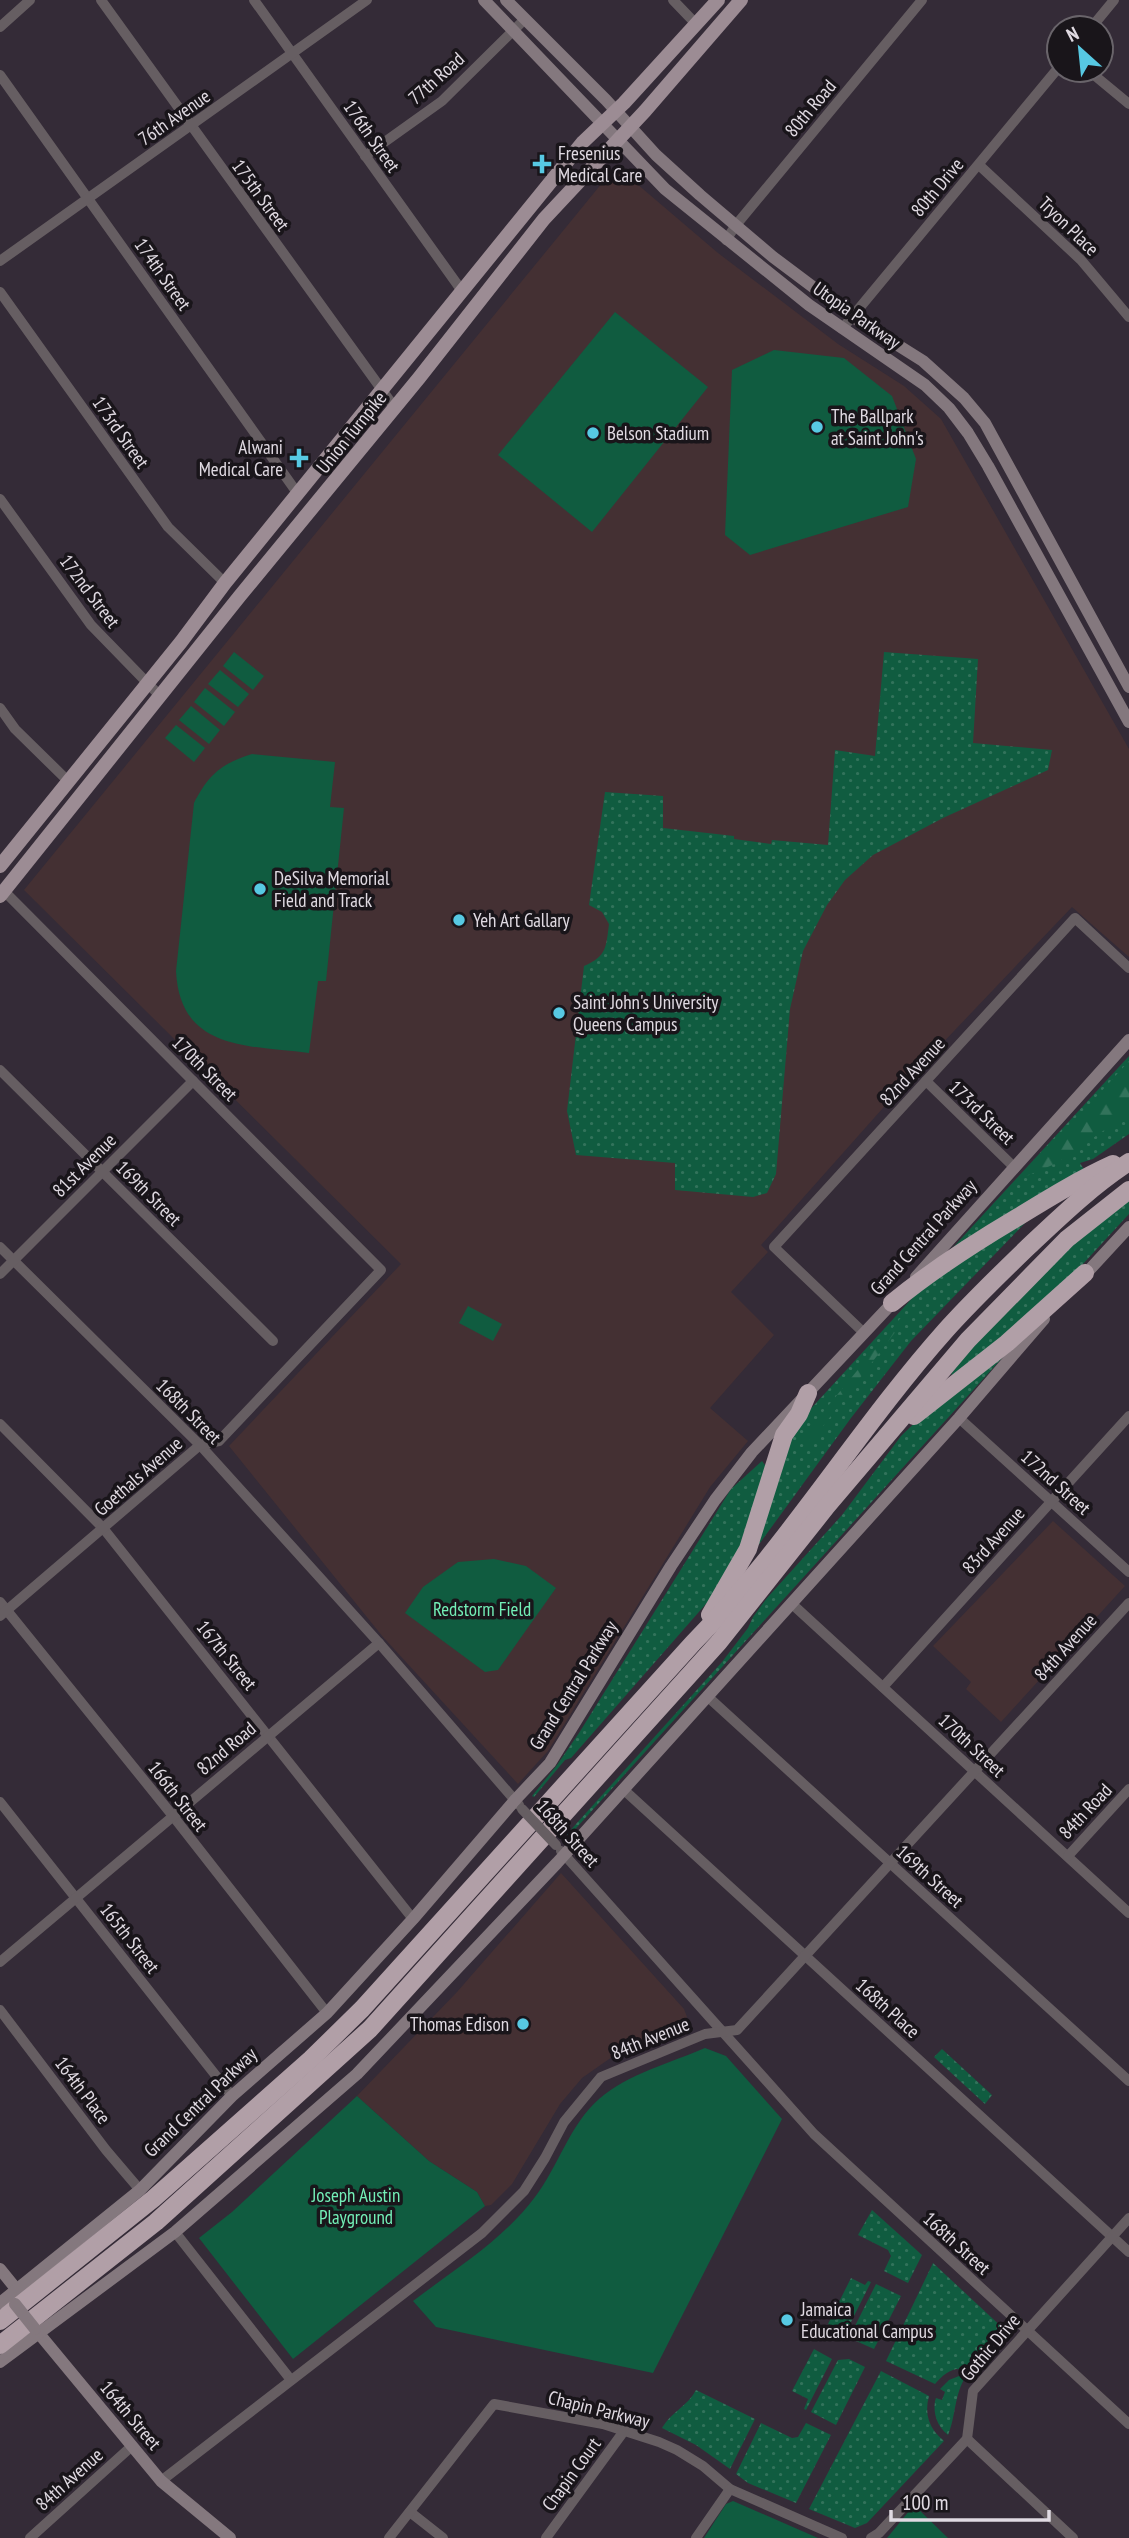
<svg xmlns="http://www.w3.org/2000/svg" width="1129" height="2538" font-family="'PT Sans Narrow',sans-serif">
  <style>
    .education { fill: #443033 }
    .grass { fill: url(#grass-dots) }
    .forest { fill: url(#forest-firs) }
    .park { fill: #105c40 }
    .lines { fill: none; stroke-linecap: round; stroke-linejoin: round }
    .street { stroke: #665e62; stroke-width: 10 }
    .secondary { stroke: #84787e; stroke-width: 12 }
    .primary { stroke: #9c8c94; stroke-width: 14 }
    .highway { stroke: #b19fa7; stroke-width: 18 }
    .street-bridge { stroke: #665e62; stroke-width: 10 }
    .secondary-bridge { stroke: #84787e; stroke-width: 12 }
    .poi-dot { fill: #57c9e3; stroke: #19151a; stroke-width: 2.5 }
    .labels { text-anchor: middle; stroke-width: 7; stroke-linejoin: round; paint-order: stroke }
    .street-label { font-size: 19px; fill: #e0dae2; stroke: #19151a }
    .poi-label { font-size: 19px; fill: #e0dae2; stroke: #19151a; text-anchor: start }
    .park-label { font-size: 19px; fill: #73efb7; stroke: #19151a }
  </style>
  <defs>
    <pattern id="grass-dots" width="8" height="8" patternUnits="userSpaceOnUse" patternTransform="scale(1.75)"><rect width="8" height="8" fill="#105c40"/><path d="M2 2h.1M6 6h.1" fill="none" stroke="#32735b" stroke-width="1.8" stroke-linecap="round"/></pattern>
    <pattern id="forest-firs" width="22" height="20" patternUnits="userSpaceOnUse" patternTransform="scale(1.75)"><rect width="22" height="20" fill="#105c40"/><path d="M5 1l3.5 6h-7zM16 11l3.5 6h-7z" fill="#32735b"/></pattern>
  </defs>
  <rect width="100%" height="100%" fill="#342b37"/>
  <g class="education">
    <path d="M616,166L718,253L838,344L904,386L941,419L1129,749V957L1072,907L915,1072L761,1245L768,1252L731,1292L774,1335L710,1408L748,1441L710,1487L548,1751L518,1784L383,1637L229,1446L401,1264L24,890Z"/>
    <path d="M1053,1521L1125,1586L1001,1722L966,1689L971,1682L933,1646Z"/>
    <path d="M561,1873L684,2009L687,2017L679,2028L612,2057L582,2078L560,2104L512,2184L491,2205L485,2206L477,2192L429,2161L357,2096L457,1992Z"/>
  </g>
  <g class="grass">
    <path d="M884,652L978,659L973,743L1052,750L1048,770L943,818L873,855L845,880L827,905L803,951L790,1009L776,1174L767,1193L753,1197L675,1190V1163L576,1155L567,1111L584,966C607,956 606,947 609,924L602,912L589,905L605,792L663,796V828L734,836V839L771,844L772,840L828,845L835,750L875,756Z"/>
    <path d="M1129,1056V1134L1093,1159L1080,1163L1085,1171L947,1254Z"/>
    <path d="M1129,1197V1214L1059,1290L954,1376L951,1374C1002,1307 1064,1250 1129,1197Z"/>
    <path d="M1020,1221L1025,1223L911,1341L851,1418L749,1558L787,1438L805,1415L928,1281Z"/>
    <path d="M1023,1335L569,1836L567,1834L722,1662L748,1628L753,1617L767,1598L842,1515L901,1436L928,1410Z"/>
    <path d="M762,1461L767,1468L749,1536L726,1581L571,1758L565,1760L534,1797L532,1796L557,1765L579,1733L731,1489Z"/>
    <path d="M942,2049L992,2095L985,2104L934,2057Z"/>
    <path d="M872,2210L922,2255L908,2283L884,2271L891,2256L888,2250L858,2235Z"/>
    <path d="M933,2263L1006,2331L969,2371C956,2364 943,2374 935,2384L886,2361Z"/>
    <path d="M851,2278L865,2285L868,2281L871,2282L849,2326L843,2332L828,2324Z"/>
    <path d="M876,2284L901,2296L874,2349L856,2341L853,2330Z"/>
    <path d="M814,2349L832,2359L806,2410L804,2409L808,2399L792,2391Z"/>
    <path d="M849,2359L865,2367L836,2425L811,2412L838,2360Z"/>
    <path d="M881,2371L929,2396C924,2414 929,2429 944,2441L867,2523L855,2528L809,2509Z"/>
    <path d="M959,2376H966C954,2395 956,2416 948,2435C937,2426 933,2414 935,2401L936,2398L942,2400L945,2392L940,2389L949,2380Z"/>
    <path d="M696,2390L755,2419L730,2469L696,2445L662,2428C671,2412 688,2406 696,2390Z"/>
    <path d="M761,2423L792,2438L798,2437L806,2423L831,2435L796,2503L748,2483L736,2474Z"/>
  </g>
  <g class="forest">
    <path d="M1129,1061V1113L1057,1163L1022,1178Z"/>
    <path d="M904,1314L906,1318L814,1438L794,1447Z"/>
  </g>
  <g class="park">
    <path d="M615,312L708,387L592,532L498,455Z"/>
    <path d="M774,350L844,358L892,396L916,459L908,507L750,555L725,535L732,370Z"/>
    <path d="M234,652L264,676L253,690L223,666Z"/>
    <path d="M220,670L249,694L238,707L208,684Z"/>
    <path d="M205,688L235,712L224,726L194,702Z"/>
    <path d="M191,706L220,730L209,744L179,720Z"/>
    <path d="M176,725L205,748L194,762L165,738Z"/>
    <path d="M252,754L335,762L330,807L344,808L326,981H318L309,1053C248,1045 180,1051 176,971L194,803C209,774 221,764 252,754Z"/>
    <path d="M468,1306L502,1324L493,1341L459,1323Z"/>
    <path d="M494,1559L526,1566L556,1588L498,1670L485,1672L405,1613L423,1587L458,1562Z"/>
    <path d="M705,2048L726,2056L782,2119L653,2373L436,2327L413,2301C455,2269 503,2240 535,2197C558,2167 570,2124 599,2099C628,2074 670,2063 705,2048Z"/>
    <path d="M357,2096L429,2161L477,2192L485,2206L293,2359L199,2238L232,2212Z"/>
    <path d="M733,2501L818,2538H704L726,2504Z"/>
    <path d="M914,2505L916,2507L948,2538H887Z"/>
  </g>
  <g class="lines">
    <g class="street">
      <path d="M101,0L395,408"/>
      <path d="M254,0L462,291"/>
      <path d="M673,0L697,25"/>
      <path d="M0,27L30,0"/>
      <path d="M1091,28L1114,0"/>
      <path d="M1088,70L1129,104"/>
      <path d="M0,75L298,494"/>
      <path d="M365,156L442,101L525,19"/>
      <path d="M979,165L1081,260L1129,317"/>
      <path d="M726,240L736,225L922,0"/>
      <path d="M0,261L367,0"/>
      <path d="M0,292L168,527L225,583"/>
      <path d="M842,329L1059,67"/>
      <path d="M0,499L91,625L161,697"/>
      <path d="M0,708L15,729L68,781"/>
      <path d="M0,1070L273,1341"/>
      <path d="M926,1081L1015,1168"/>
      <path d="M0,1247L200,1445L379,1643L519,1805"/>
      <path d="M0,1274L193,1081"/>
      <path d="M863,1332L774,1247L1075,918L1129,968"/>
      <path d="M959,1418L1129,1572"/>
      <path d="M0,1424L103,1528L413,1919"/>
      <path d="M0,1602L173,1816L327,2013"/>
      <path d="M791,1603L1129,1913"/>
      <path d="M0,1616L200,1445L219,1441L381,1270L4,891"/>
      <path d="M883,1687L1129,1416"/>
      <path d="M707,1696L1129,2081"/>
      <path d="M623,1789L1129,2252"/>
      <path d="M0,1802L232,2096"/>
      <path d="M561,1851L814,2134L1129,2424"/>
      <path d="M1068,1856L1129,1789"/>
      <path d="M0,1962L379,1643"/>
      <path d="M0,2010L106,2150L140,2190"/>
      <path d="M175,2232L291,2380"/>
      <path d="M967,2439L1073,2538"/>
      <path d="M161,2481L482,2233L524,2191L545,2158L564,2122L601,2077L705,2034L737,2030L1129,1603"/>
      <path d="M410,2512L443,2538"/>
      <path d="M30,2538L132,2446"/>
      <path d="M389,2538L494,2404L603,2424L659,2442L677,2450L703,2466L730,2489L842,2538"/>
      <path d="M546,2538L624,2431"/>
      <path d="M696,2538L730,2489"/>
      <path d="M871,2538L879,2533L967,2439L973,2391L1129,2218"/>
    </g>
    <g class="secondary">
      <path d="M484,0L665,189L809,305L925,385L949,408L968,433L988,466L1129,722"/>
      <path d="M506,0L606,100L656,155L700,195L773,257L853,317L923,361L964,398L985,423L1129,687"/>
      <path d="M916,1277L1129,1040"/>
      <path d="M1080,1280L1129,1227"/>
      <path d="M0,2269L17,2290L16,2296"/>
      <path d="M0,2303L140,2190L232,2096L327,2013L413,1919L516,1799L550,1763L671,1566L715,1500L752,1452L897,1298"/>
      <path d="M36,2330L161,2481L230,2538"/>
      <path d="M0,2362L175,2232L357,2074L557,1863L959,1418L1044,1319"/>
    </g>
    <g class="primary">
      <path d="M0,866L181,642L225,583L583,142L624,103L718,0"/>
      <path d="M0,896L239,597L419,378L544,219L645,111L741,0"/>
    </g>
    <g class="highway">
      <path d="M892,1303C932,1270 974,1243 1018,1217C1049,1198 1080,1179 1113,1164"/>
      <path d="M914,1416L1007,1343L1085,1273"/>
      <path d="M710,1615L748,1549L784,1435L799,1414L808,1393"/>
      <path d="M0,2321L153,2199L311,2059L362,2009L693,1643C788,1546 857,1430 946,1330C972,1301 1000,1274 1028,1247C1060,1217 1092,1186 1129,1162"/>
      <path d="M0,2345L156,2222L370,2029L719,1642L827,1506L968,1340L1067,1239L1129,1190"/>
    </g>
    <path class="street-bridge" d="M522,1809L556,1845"/>
    <path class="secondary-bridge" d="M15,2304L35,2329"/>
  </g>
  <g class="poi-dot">
    <path d="M538.5 153.5h7v7h7v7h-7v7h-7v-7h-7v-7h7z"/>
    <circle cx="817" cy="427" r="7"/>
    <circle cx="593" cy="433" r="7"/>
    <path d="M295.5 447.5h7v7h7v7h-7v7h-7v-7h-7v-7h7z"/>
    <circle cx="260" cy="889" r="7"/>
    <circle cx="459" cy="920" r="7"/>
    <circle cx="559" cy="1013" r="7"/>
    <circle cx="523" cy="2024" r="7"/>
    <circle cx="787" cy="2320" r="7"/>
  </g>
  <g class="labels">
    <g class="street-label">
      <text transform="translate(436 78) rotate(-42)" y="7">77th Road</text>
      <text transform="translate(810 108) rotate(-50)" y="7">80th Road</text>
      <text transform="translate(174 117) rotate(-35)" y="7">76th Avenue</text>
      <text transform="translate(372 136) rotate(55)" y="7">176th Street</text>
      <text transform="translate(937 187) rotate(-50)" y="7">80th Drive</text>
      <text transform="translate(261 195) rotate(54)" y="7">175th Street</text>
      <text transform="translate(1069 226) rotate(44)" y="7">Tryon Place</text>
      <text transform="translate(163 274) rotate(55)" y="7">174th Street</text>
      <text transform="translate(857 315) rotate(35)" y="7">Utopia Parkway</text>
      <text transform="translate(121 432) rotate(55)" y="7">173rd Street</text>
      <text transform="translate(351 432) rotate(-51)" y="7">Union Turnpike</text>
      <text transform="translate(90 591) rotate(53)" y="7">172nd Street</text>
      <text transform="translate(205 1068) rotate(45)" y="7">170th Street</text>
      <text transform="translate(912 1071) rotate(-47)" y="7">82nd Avenue</text>
      <text transform="translate(982 1112) rotate(44)" y="7">173rd Street</text>
      <text transform="translate(84 1165) rotate(-45)" y="7">81st Avenue</text>
      <text transform="translate(149 1193) rotate(45)" y="7">169th Street</text>
      <text transform="translate(923 1237) rotate(-48)" y="7">Grand Central Parkway</text>
      <text transform="translate(189 1411) rotate(45)" y="7">168th Street</text>
      <text transform="translate(138 1476) rotate(-41)" y="7">Goethals Avenue</text>
      <text transform="translate(1056 1482) rotate(42)" y="7">172nd Street</text>
      <text transform="translate(993 1540) rotate(-48)" y="7">83rd Avenue</text>
      <text transform="translate(1065 1647) rotate(-48)" y="7">84th Avenue</text>
      <text transform="translate(227 1655) rotate(51)" y="7">167th Street</text>
      <text transform="translate(573 1685) rotate(-58)" y="7">Grand Central Parkway</text>
      <text transform="translate(972 1745) rotate(43)" y="7">170th Street</text>
      <text transform="translate(226 1748) rotate(-40)" y="7">82nd Road</text>
      <text transform="translate(178 1796) rotate(52)" y="7">166th Street</text>
      <text transform="translate(1085 1811) rotate(-47)" y="7">84th Road</text>
      <text transform="translate(568 1833) rotate(48)" y="7">168th Street</text>
      <text transform="translate(930 1876) rotate(42)" y="7">169th Street</text>
      <text transform="translate(130 1938) rotate(52)" y="7">165th Street</text>
      <text transform="translate(888 2008) rotate(42)" y="7">168th Place</text>
      <text transform="translate(650 2038) rotate(-22)" y="7">84th Avenue</text>
      <text transform="translate(83 2090) rotate(53)" y="7">164th Place</text>
      <text transform="translate(200 2102) rotate(-44)" y="7">Grand Central Parkway</text>
      <text transform="translate(957 2243) rotate(42)" y="7">168th Street</text>
      <text transform="translate(990 2347) rotate(-50)" y="7">Gothic Drive</text>
      <text transform="translate(599 2409) rotate(14)" y="7">Chapin Parkway</text>
      <text transform="translate(131 2415) rotate(50)" y="7">164th Street</text>
      <text transform="translate(571 2474) rotate(-54)" y="7">Chapin Court</text>
      <text transform="translate(69 2479) rotate(-42)" y="7">84th Avenue</text>
    </g>
    <g class="poi-label">
      <text x="558" y="160">Fresenius<tspan x="558" dy="22">Medical Care</tspan></text>
      <text x="831" y="423">The Ballpark<tspan x="831" dy="22">at Saint John's</tspan></text>
      <text x="607" y="440">Belson Stadium</text>
      <text x="283" y="454" text-anchor="end">Alwani<tspan x="283" dy="22">Medical Care</tspan></text>
      <text x="274" y="885">DeSilva Memorial<tspan x="274" dy="22">Field and Track</tspan></text>
      <text x="473" y="927">Yeh Art Gallary</text>
      <text x="573" y="1009">Saint John's University<tspan x="573" dy="22">Queens Campus</tspan></text>
      <text x="509" y="2031" text-anchor="end">Thomas Edison</text>
      <text x="801" y="2316">Jamaica<tspan x="801" dy="22">Educational Campus</tspan></text>
    </g>
    <g class="park-label">
      <text x="482" y="1616">Redstorm Field</text>
      <text x="356" y="2202">Joseph Austin<tspan x="356" dy="22">Playground</tspan></text>
    </g>
  </g>
  <g transform="translate(1080 49) rotate(333)"><circle r="33" fill="#19151a" stroke="#69646a" stroke-width="2"/>
  <path d="M0-5L12 26L0 18L-12 26Z" fill="#57c9e3"/>
  <text y="-10" font-size="19" font-weight="bold" text-anchor="middle" fill="#e0dae2">N</text>
  </g>
  <path d="M891 2510v10h158v-10" fill="none" stroke="#e0dae2" stroke-width="3.5"/>
  <text x="902" y="2510" font-size="21" fill="#e0dae2" stroke="#19151a" stroke-width="5" paint-order="stroke">100 m</text>
</svg>
